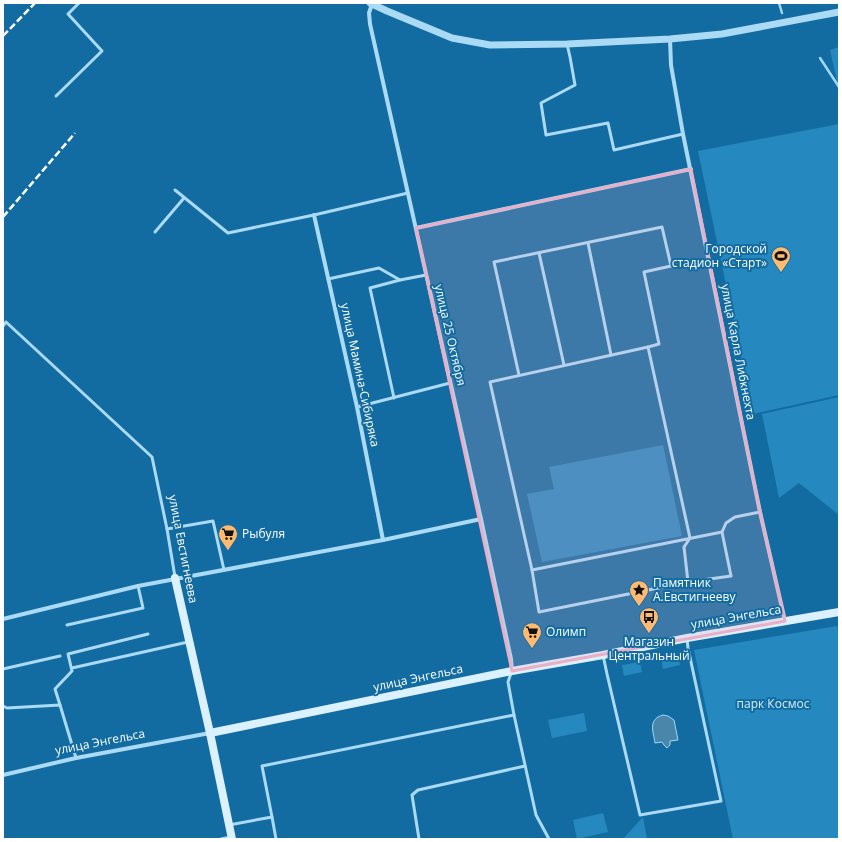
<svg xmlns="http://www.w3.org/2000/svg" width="842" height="842" font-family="'Open Sans',sans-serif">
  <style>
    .green { fill: #2588bf }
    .water { fill: #4986aa; stroke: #9dd9f8 }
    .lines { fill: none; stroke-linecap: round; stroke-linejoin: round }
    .stream { stroke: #9dd9f8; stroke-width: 2.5 }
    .service { stroke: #abdaf5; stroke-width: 3 }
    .minor { stroke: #abdaf5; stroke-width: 4 }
    .tertiary { stroke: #abdaf5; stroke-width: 7 }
    .secondary { stroke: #dbf1fd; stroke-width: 8 }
    .rail { stroke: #fff; stroke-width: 2.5; stroke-dasharray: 7 3; stroke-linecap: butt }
    .marked { fill: #eaaec6; fill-opacity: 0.2; stroke: #eaaec6; stroke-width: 3; stroke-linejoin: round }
    .labels { text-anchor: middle; stroke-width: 4; stroke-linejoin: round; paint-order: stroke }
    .poi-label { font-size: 12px; fill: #fff; stroke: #126ca1; text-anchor: start }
    .street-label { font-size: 12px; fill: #fff; stroke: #126ca1 }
    .park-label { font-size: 12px; fill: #d4effe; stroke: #126ca1 }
  </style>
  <rect width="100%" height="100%" fill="#126ca1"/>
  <g class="green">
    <path d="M839,47V91L830,50Z"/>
    <path d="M839,124V395L753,414L698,151Z"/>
    <path d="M839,397V515L799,483L779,498L762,414Z"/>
    <path d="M663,445L682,536L542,562L527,494L554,489L549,467Z"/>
    <path d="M837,626L839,636V839H733L694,650Z"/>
    <path d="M678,655L680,665L663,669L661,658Z"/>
    <path d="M640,662L642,672L624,676L622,665Z"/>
    <path d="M584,713L587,731L552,738L548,720Z"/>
    <path d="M603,813L608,832L577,839L573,820Z"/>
    <path d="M643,817L647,839H623Z"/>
  </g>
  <path class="water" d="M663,715L668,716L674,720L678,740L670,741V745L667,748L664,745L662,742L655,743C653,731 648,719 663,715Z"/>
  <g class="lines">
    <g class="stream">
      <path d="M779,3L782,13"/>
      <path d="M820,58L839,87"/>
    </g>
    <g class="service">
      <path d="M567,44L570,57L575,85L541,103L546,135L608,123L614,150L683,134"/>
      <path d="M56,96L102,51L68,14L79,3"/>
      <path d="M175,190L228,233L314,215L408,193"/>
      <path d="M155,232L184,198"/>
      <path d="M588,243L611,355"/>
      <path d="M539,253L564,365"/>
      <path d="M328,279L379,268L400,280L426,275"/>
      <path d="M3,326L6,322L152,457L167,529L175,577"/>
      <path d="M519,375L494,262L662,227L671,266L644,272L659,344L648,347"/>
      <path d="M394,398L370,288L400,280"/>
      <path d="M357,407L450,383"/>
      <path d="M167,529L213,521L224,570"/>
      <path d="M532,570L722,532L726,523L735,517L760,512"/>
      <path d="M688,582L684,547L690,538L648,347L490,382L532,570L539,612L688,582L731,576L722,532"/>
      <path d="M67,625L143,608L138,586"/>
      <path d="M603,655L607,674L640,815L721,801L688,648L687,639"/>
      <path d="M72,668L188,642"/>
      <path d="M3,669L60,656"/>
      <path d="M60,705L55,689L72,671L68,654L148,634"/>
      <path d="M3,706L7,708L60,705L76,758"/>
      <path d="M514,715L536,815L549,839"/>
      <path d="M272,817L262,766L514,715L508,682L511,673"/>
      <path d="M229,825L272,817L276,839"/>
      <path d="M221,839L231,837"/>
      <path d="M419,839L412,795L418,790L525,766"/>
    </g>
    <g class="minor">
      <path d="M372,4L369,13L370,24L481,519L511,659L512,671"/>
      <path d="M670,39L671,65L683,134L760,512L785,621"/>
      <path d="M314,215L357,407L383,540"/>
      <path d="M416,228L691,169"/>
      <path d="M3,619L138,586L383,540L481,519"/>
      <path d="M3,775L76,758L210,733"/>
    </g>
    <path class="tertiary" d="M370,3L387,11L452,38L490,45L567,44L670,39L722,34L839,12"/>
    <g class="secondary">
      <path d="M175,578L210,733L232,839"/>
      <path d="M210,733L512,671L603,655L687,638L839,612"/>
    </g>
    <g class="rail">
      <path d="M3,36L35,3"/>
      <path d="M3,217L75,133"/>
    </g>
  </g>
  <path class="marked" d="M691,169L760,512L785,621L512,671L416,228Z"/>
  <defs>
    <symbol id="stadium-pin" viewBox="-11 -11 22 30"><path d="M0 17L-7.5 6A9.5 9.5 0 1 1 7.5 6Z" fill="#ffba6f" stroke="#126ca1"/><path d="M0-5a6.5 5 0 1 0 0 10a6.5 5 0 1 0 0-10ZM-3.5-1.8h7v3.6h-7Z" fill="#111"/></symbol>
    <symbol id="supermarket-pin" viewBox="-11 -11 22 30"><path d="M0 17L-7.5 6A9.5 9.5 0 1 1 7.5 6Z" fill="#ffba6f" stroke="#126ca1"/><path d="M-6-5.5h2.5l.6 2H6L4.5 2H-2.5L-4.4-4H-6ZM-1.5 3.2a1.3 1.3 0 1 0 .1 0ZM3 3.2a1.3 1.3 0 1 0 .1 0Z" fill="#111"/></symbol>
    <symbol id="sight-pin" viewBox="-11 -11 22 30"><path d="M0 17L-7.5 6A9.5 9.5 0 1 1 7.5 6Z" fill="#ffba6f" stroke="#126ca1"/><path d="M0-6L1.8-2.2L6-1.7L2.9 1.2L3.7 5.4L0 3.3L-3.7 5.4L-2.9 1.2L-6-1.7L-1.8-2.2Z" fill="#111"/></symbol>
    <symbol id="bus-pin" viewBox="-11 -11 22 30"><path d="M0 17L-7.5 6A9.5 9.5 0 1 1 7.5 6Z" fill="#ffba6f" stroke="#126ca1"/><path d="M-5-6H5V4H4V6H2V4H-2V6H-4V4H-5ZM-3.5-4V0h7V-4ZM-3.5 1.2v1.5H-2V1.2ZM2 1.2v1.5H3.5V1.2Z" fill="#111"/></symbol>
  </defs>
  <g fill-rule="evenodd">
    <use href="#stadium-pin" x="770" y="245" width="22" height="30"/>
    <use href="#supermarket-pin" x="217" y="523" width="22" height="30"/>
    <use href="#sight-pin" x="628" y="579" width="22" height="30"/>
    <use href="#bus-pin" x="638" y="606" width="22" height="30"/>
    <use href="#supermarket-pin" x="521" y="621" width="22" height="30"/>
  </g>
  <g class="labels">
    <g class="poi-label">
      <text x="767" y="253" text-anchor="end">Городской<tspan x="767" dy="14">стадион «Старт»</tspan></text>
      <text x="242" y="538">Рыбуля</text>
      <text x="653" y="587">Памятник<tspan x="653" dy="14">А.Евстигнееву</tspan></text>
      <text x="546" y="636">Олимп</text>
      <text x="649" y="646" text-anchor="middle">Магазин<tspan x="649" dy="14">Центральный</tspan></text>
    </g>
    <g class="street-label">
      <text transform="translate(450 335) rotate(77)" y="4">улица 25 Октября</text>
      <text transform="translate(738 352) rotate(79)" y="4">улица Карла Либкнехта</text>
      <text transform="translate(360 375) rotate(78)" y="4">улица Мамина-Сибиряка</text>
      <text transform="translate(183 549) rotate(79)" y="4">улица Евстигнеева</text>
      <text transform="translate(736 617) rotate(-10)" y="4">улица Энгельса</text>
      <text transform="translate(418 678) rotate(-12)" y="4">улица Энгельса</text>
      <text transform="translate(100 742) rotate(-11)" y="4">улица Энгельса</text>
    </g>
    <g class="park-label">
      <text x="773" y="708">парк Космос</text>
    </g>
  </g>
  <rect width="842" height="842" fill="none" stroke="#ffffff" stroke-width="8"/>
</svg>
